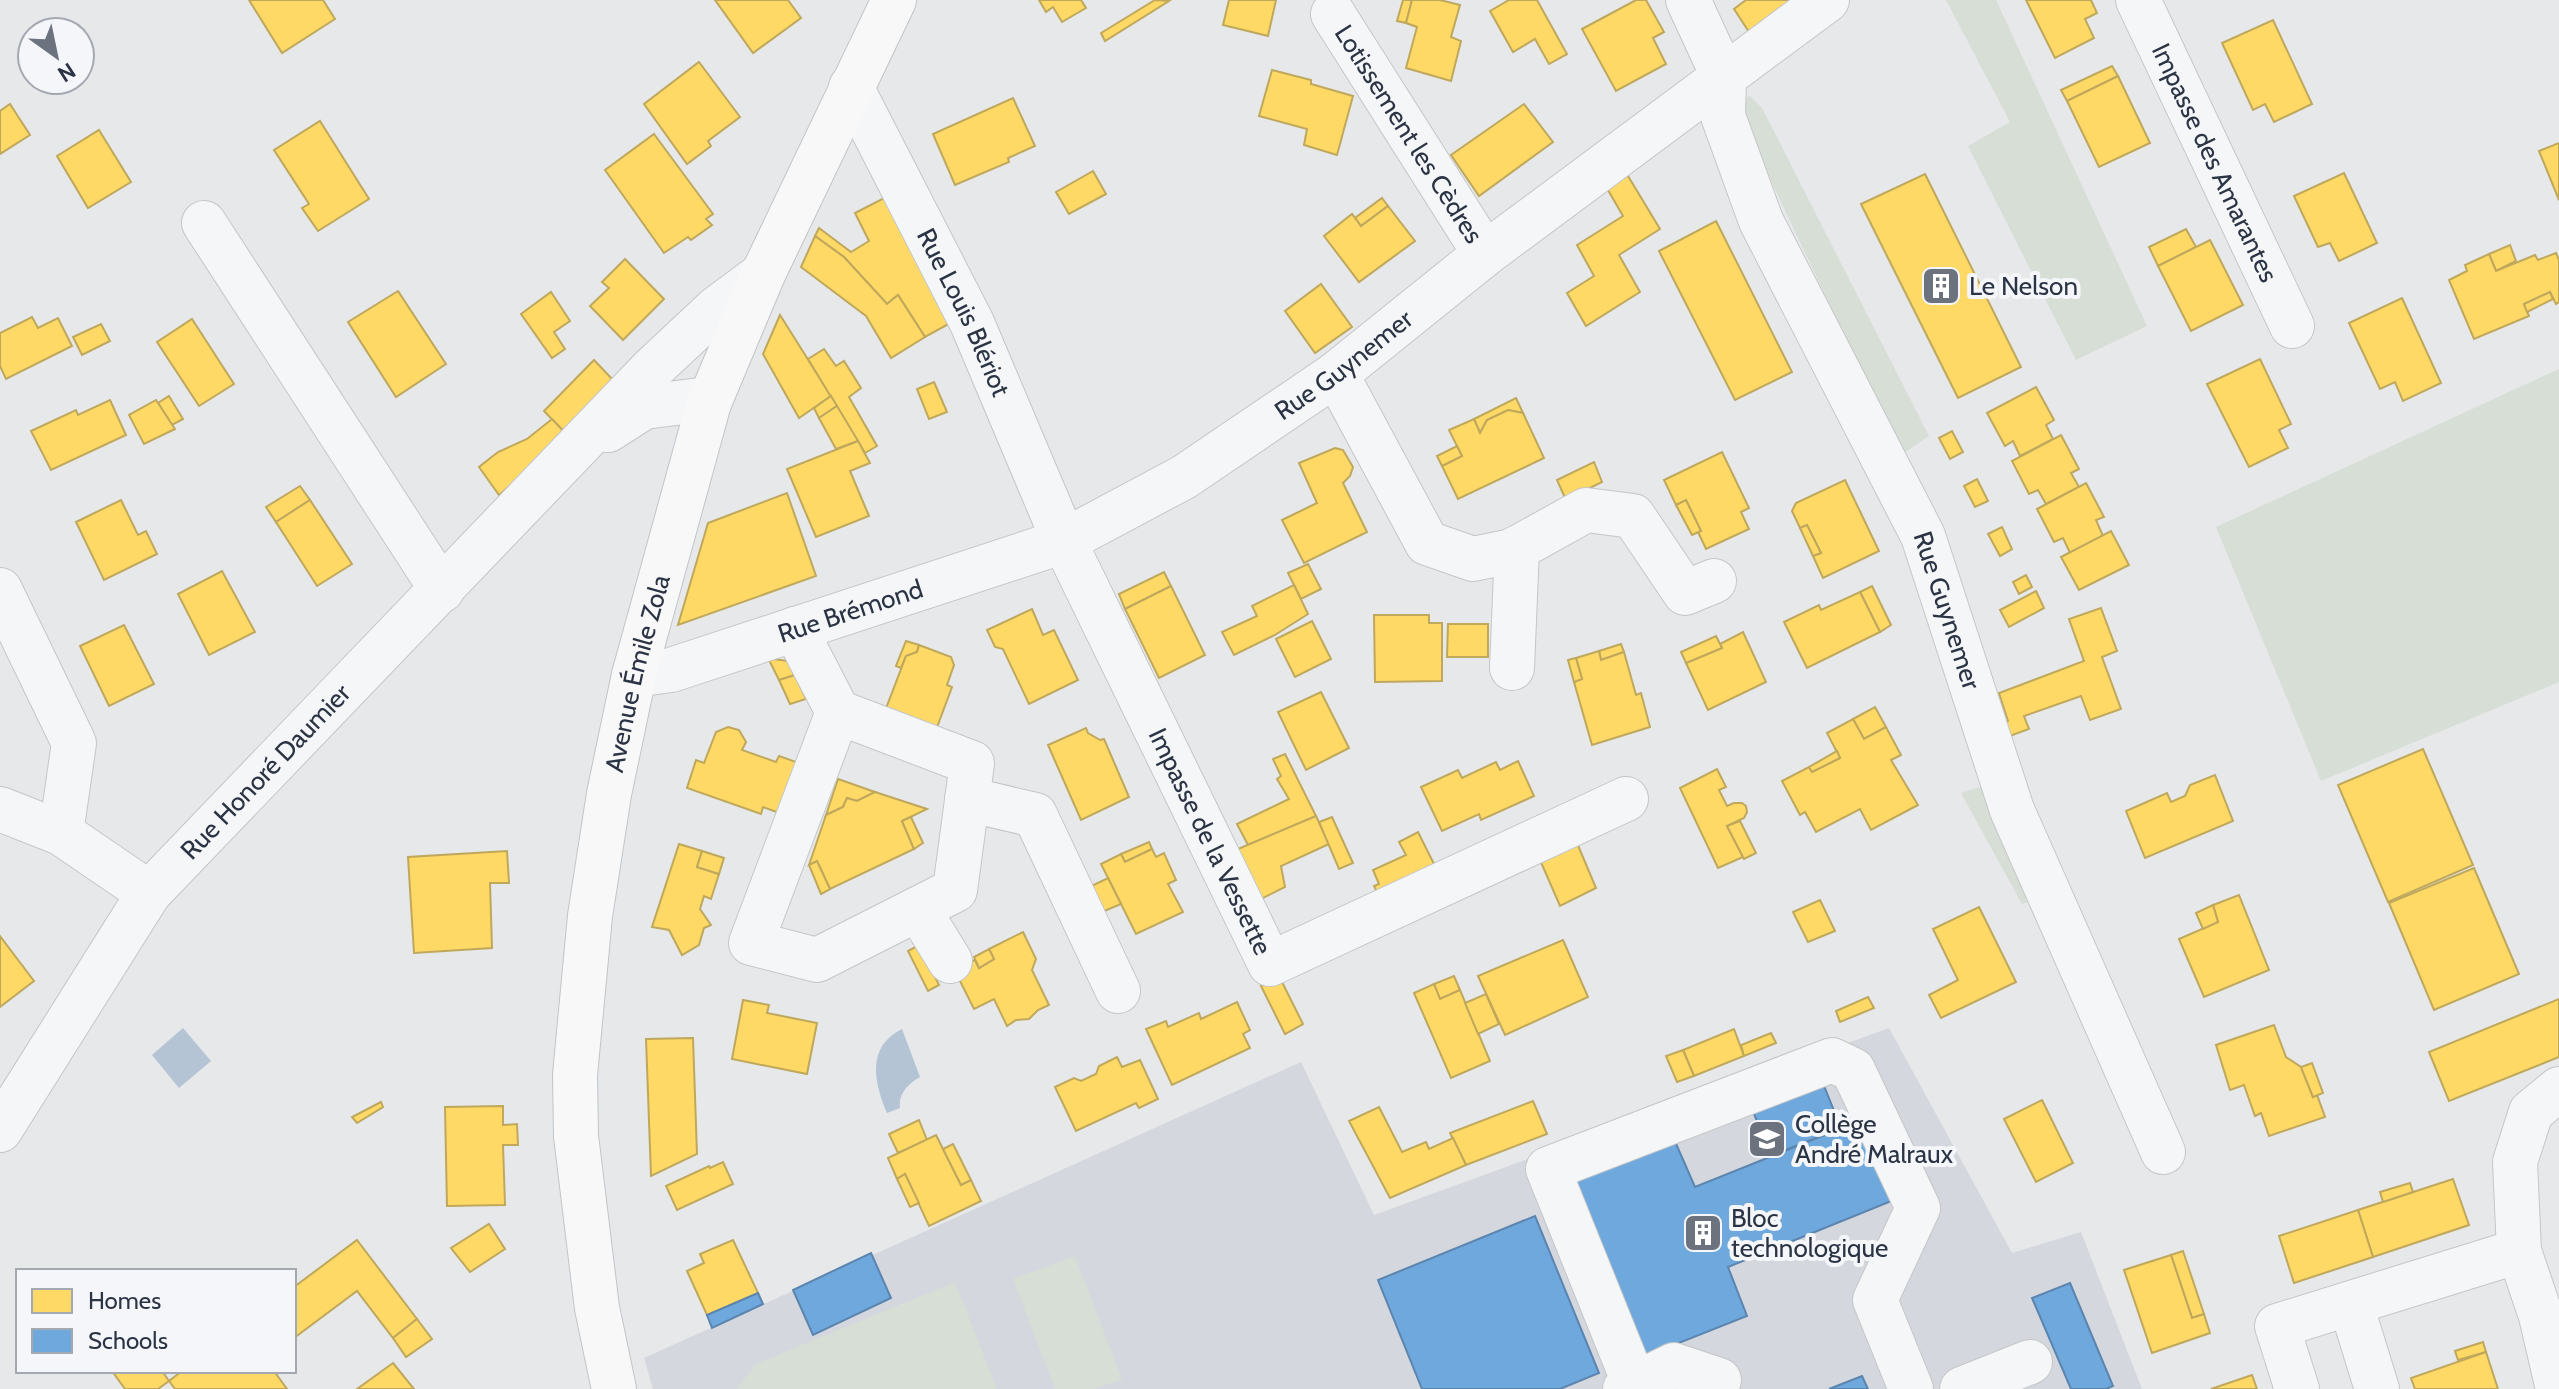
<svg xmlns="http://www.w3.org/2000/svg" width="2559" height="1389" font-family="Cabin,sans-serif">
  <style>
    .built { fill: #d4d7dd }
    .green { fill: #d6ded6 }
    .water { fill: #b4c4d5 }
    .homes { fill: #ffd966; stroke: #bfa85c; stroke-width: 2 }
    .schools { fill: #6fa8dc; stroke: #5b85af; stroke-width: 2 }
    .lines { fill: none; stroke-linecap: round; stroke-linejoin: round }
    .minor-casing { stroke: #c4c6c8; stroke-width: 46 }
    .major-casing { stroke: #c2c5c8; stroke-width: 46 }
    .minor { stroke: #f5f6f7; stroke-width: 44 }
    .major { stroke: #f8f8f8; stroke-width: 44 }
    .labels { text-anchor: middle; stroke-width: 8; stroke-linejoin: round; paint-order: stroke }
    .street-label { font-size: 26px; fill: #2b3445; stroke: #f4f6f9 }
    .poi-label { font-size: 26px; fill: #2b3445; stroke: #f4f6f9; text-anchor: start }
  </style>
  <rect width="100%" height="100%" fill="#e6e8ea"/>
  <path class="built" d="M1889,1028L2012,1253L2081,1232L2142,1389H653L644,1358L1301,1062L1374,1215Z"/>
  <g class="green">
    <path d="M1946,0H1996L2147,326L2076,360L1968,146L2010,122Z"/>
    <path d="M1750,96L1762,108L1929,436L1901,455L1735,105Z"/>
    <path d="M2559,369V682L2321,781L2216,527Z"/>
    <path d="M1986,785L2034,900L2022,904L1961,793Z"/>
    <path d="M1075,1256L1122,1379L1095,1389H1055L1013,1279Z"/>
    <path d="M955,1282L997,1389H737L755,1364Z"/>
  </g>
  <g class="water">
    <path d="M183,1028L211,1061L179,1088L152,1055Z"/>
    <path d="M902,1029L920,1077C909,1083 898,1094 900,1108L887,1113C874,1082 866,1047 902,1029Z"/>
  </g>
  <g class="homes">
    <path d="M249,0H323L335,19L282,53Z"/>
    <path d="M715,0H788L801,18L753,53Z"/>
    <path d="M1039,0H1081L1086,8L1062,22L1053,7L1046,12Z"/>
    <path d="M1155,0L1169,1L1105,41L1101,33Z"/>
    <path d="M1229,0H1276L1268,36L1223,25Z"/>
    <path d="M1403,0H1412L1406,23L1397,21Z"/>
    <path d="M1412,0H1440L1460,5L1451,37L1461,41L1451,81L1406,68L1417,27L1406,23Z"/>
    <path d="M1509,0H1537L1567,54L1549,64L1535,39L1513,52L1490,11Z"/>
    <path d="M1636,0H1646L1664,32L1653,38L1666,64L1616,91L1582,29Z"/>
    <path d="M1746,0H1801L1751,35L1734,9Z"/>
    <path d="M2026,0H2091L2097,13L2085,19L2094,38L2055,58Z"/>
    <path d="M2273,20L2312,104L2274,122L2265,104L2253,110L2222,43Z"/>
    <path d="M699,62L740,117L708,141L711,146L687,164L644,104Z"/>
    <path d="M2112,66L2118,76L2067,101L2061,90Z"/>
    <path d="M1272,70L1311,80V84L1353,96L1337,155L1304,145L1307,129L1259,116Z"/>
    <path d="M2118,76L2150,143L2099,167L2067,101Z"/>
    <path d="M1013,98L1035,146L1008,158L1009,162L955,185L933,134Z"/>
    <path d="M10,104L30,135L0,154V111Z"/>
    <path d="M1524,104L1553,142L1479,196L1451,155Z"/>
    <path d="M320,121L369,199L318,231L302,208L309,204L274,150Z"/>
    <path d="M99,130L131,182L88,208L57,156Z"/>
    <path d="M654,134L713,214L706,219L712,225L691,240L688,237L664,253L605,170Z"/>
    <path d="M2559,143V200L2539,151Z"/>
    <path d="M1093,171L1106,194L1069,214L1056,192Z"/>
    <path d="M1625,171L1660,229L1619,255L1640,292L1586,326L1567,293L1594,276L1577,245L1623,216L1605,185Z"/>
    <path d="M2344,173L2377,243L2339,261L2330,243L2318,247L2294,196Z"/>
    <path d="M1925,174L2021,367L1958,398L1861,204Z"/>
    <path d="M892,194L954,321L925,337L898,295L887,304L844,257L815,236L819,228L851,252L869,241L855,213Z"/>
    <path d="M1382,198L1388,206L1361,226L1355,218Z"/>
    <path d="M1388,206L1415,241L1359,282L1324,236L1352,214L1361,226Z"/>
    <path d="M1716,221L1792,372L1735,400L1659,251Z"/>
    <path d="M2186,229L2196,247L2158,266L2149,247Z"/>
    <path d="M815,236L844,257L887,304L898,295L925,337L891,358L866,316L801,267Z"/>
    <path d="M2210,240L2243,305L2191,331L2158,266Z"/>
    <path d="M2510,245L2516,261L2496,271L2489,254Z"/>
    <path d="M2556,253L2559,260V302L2556,304L2550,292L2524,304L2529,316L2474,339L2449,280L2467,271L2465,265L2489,254L2496,271L2535,255L2538,260Z"/>
    <path d="M625,259L664,299L623,340L590,306L609,288L602,282Z"/>
    <path d="M1321,284L1352,327L1315,353L1285,311Z"/>
    <path d="M398,291L446,364L396,397L348,322Z"/>
    <path d="M551,292L570,321L554,332L565,349L552,358L521,314Z"/>
    <path d="M2550,292L2553,299L2527,312L2524,304Z"/>
    <path d="M2402,298L2441,383L2403,401L2395,382L2380,389L2349,323Z"/>
    <path d="M780,315L831,396L799,418L763,354Z"/>
    <path d="M32,317L38,328L58,318L72,346L6,379L0,366V333Z"/>
    <path d="M192,319L234,384L199,406L157,342Z"/>
    <path d="M101,324L110,341L82,355L73,337Z"/>
    <path d="M824,349L836,366L844,361L861,388L849,397L877,446L865,453L808,359Z"/>
    <path d="M2260,359L2291,424L2279,430L2288,448L2249,467L2207,384Z"/>
    <path d="M594,360L614,381L564,432L544,411Z"/>
    <path d="M934,382L947,412L929,419L917,389Z"/>
    <path d="M2036,387L2054,420L2046,425L2053,439L2020,456L2013,441L2005,446L1987,413Z"/>
    <path d="M169,396L183,419L172,425L158,403Z"/>
    <path d="M831,396L837,406L819,418L814,408Z"/>
    <path d="M1516,398L1523,413L1508,410L1487,420L1480,433L1474,419Z"/>
    <path d="M110,400L126,435L51,470L31,431L76,410L78,415Z"/>
    <path d="M156,400L175,429L144,444L129,415Z"/>
    <path d="M837,406L858,441L836,449L819,418Z"/>
    <path d="M1508,410L1523,413L1544,458L1458,499L1442,466L1462,456L1449,430L1474,419L1480,433L1487,420Z"/>
    <path d="M552,419L569,437L499,495L479,467L498,452L527,439Z"/>
    <path d="M1952,431L1963,452L1950,459L1939,438Z"/>
    <path d="M2061,435L2079,469L2071,473L2079,487L2046,504L2038,490L2029,494L2012,461Z"/>
    <path d="M858,441L870,463L850,471L869,516L816,537L787,469Z"/>
    <path d="M1457,446L1462,456L1442,466L1437,456Z"/>
    <path d="M1335,448L1343,450L1353,467L1350,476L1343,483L1367,532L1304,563L1282,520L1317,503L1299,463Z"/>
    <path d="M1722,452L1749,508L1741,512L1749,529L1706,549L1698,532L1701,531L1686,500L1676,505L1664,480Z"/>
    <path d="M1594,462L1602,482L1566,500L1557,480Z"/>
    <path d="M1977,479L1988,501L1975,507L1964,486Z"/>
    <path d="M1845,480L1879,551L1823,578L1813,556L1821,553L1807,525L1800,528L1792,511L1796,503Z"/>
    <path d="M2086,483L2104,517L2096,520L2103,536L2070,553L2063,538L2054,542L2037,509Z"/>
    <path d="M300,486L310,500L276,522L266,507Z"/>
    <path d="M787,493L816,576L678,625L708,523Z"/>
    <path d="M121,500L138,535L146,531L157,554L104,580L76,522Z"/>
    <path d="M310,500L352,564L317,586L276,522Z"/>
    <path d="M1686,500L1701,531L1692,535L1676,505Z"/>
    <path d="M1807,525L1821,553L1813,556L1800,528Z"/>
    <path d="M2002,527L2012,549L2000,556L1988,534Z"/>
    <path d="M2111,531L2129,565L2079,590L2061,557Z"/>
    <path d="M1308,564L1321,589L1301,599L1288,573Z"/>
    <path d="M222,571L255,632L209,655L178,594Z"/>
    <path d="M1164,572L1171,586L1125,609L1119,594Z"/>
    <path d="M2026,575L2032,587L2019,594L2013,582Z"/>
    <path d="M1294,585L1308,614L1275,635L1234,655L1222,632L1257,616L1252,606Z"/>
    <path d="M1171,586L1205,655L1159,678L1125,609Z"/>
    <path d="M1872,586L1891,625L1880,632L1860,592Z"/>
    <path d="M2036,591L2044,608L2009,627L2000,610Z"/>
    <path d="M1860,592L1880,632L1807,668L1784,622L1819,605L1821,610Z"/>
    <path d="M2101,608L2117,651L2102,657L2121,709L2090,720L2081,696L2024,716L2029,729L2007,737L2002,723L2008,721L1999,693L2084,661L2069,619Z"/>
    <path d="M1032,609L1043,635L1054,630L1078,680L1029,704L1003,649L995,647L987,630Z"/>
    <path d="M1374,615H1429V623H1442V681L1375,682Z"/>
    <path d="M1312,621L1331,659L1295,677L1276,639Z"/>
    <path d="M1448,624H1488V657H1447Z"/>
    <path d="M124,625L154,684L109,706L80,646Z"/>
    <path d="M1743,632L1766,682L1708,710L1686,663L1722,648L1720,644Z"/>
    <path d="M1716,636L1722,648L1686,663L1681,652Z"/>
    <path d="M906,641L919,645L917,652L906,656L901,668L896,666Z"/>
    <path d="M1621,644L1624,652L1601,660L1599,651Z"/>
    <path d="M919,645L951,657L954,665L947,685L952,687L933,738L882,719L906,656L917,652Z"/>
    <path d="M1599,651L1601,660L1624,652L1636,695L1641,693L1650,727L1592,745L1574,682L1582,679L1576,658Z"/>
    <path d="M1576,658L1582,679L1574,682L1568,660Z"/>
    <path d="M773,659L788,661L795,675L779,680L769,660Z"/>
    <path d="M795,675L806,699L790,704L779,680Z"/>
    <path d="M1321,692L1349,748L1306,770L1278,712Z"/>
    <path d="M1875,707L1886,727L1864,739L1853,719Z"/>
    <path d="M1853,719L1864,739L1886,727L1901,755L1891,760L1918,805L1871,830L1860,809L1816,832L1805,812L1800,815L1782,781L1809,767L1812,772L1840,758L1827,733Z"/>
    <path d="M728,727L739,730L746,742L742,750L776,762L779,756L799,763L782,814L763,807L761,814L687,788L696,760L704,763L716,732Z"/>
    <path d="M1086,728L1088,733L1100,740L1104,739L1129,797L1081,820L1048,745Z"/>
    <path d="M2423,749L2473,865L2388,902L2338,785Z"/>
    <path d="M1837,751L1840,758L1812,772L1809,767Z"/>
    <path d="M1285,754L1316,816L1248,845L1237,824L1289,799L1277,779L1281,776L1273,759Z"/>
    <path d="M1518,761L1534,796L1481,820L1479,814L1442,831L1421,787L1458,770L1462,778L1496,762L1500,770Z"/>
    <path d="M1717,769L1726,787L1719,790L1727,806L1734,803H1742L1746,806L1747,812L1744,818L1727,826L1743,857L1718,868L1680,788Z"/>
    <path d="M2215,775L2233,821L2145,858L2126,811L2167,793L2171,802L2185,796L2190,785Z"/>
    <path d="M838,779L875,792L857,801L847,798L843,807L826,815Z"/>
    <path d="M875,792L927,809L902,821L914,849L830,889L817,861L809,865L826,815L843,807L847,798L857,801Z"/>
    <path d="M1316,816L1329,844L1281,866L1285,887L1261,899L1238,849Z"/>
    <path d="M911,817L923,843L914,849L902,821Z"/>
    <path d="M1332,817L1353,863L1339,869L1319,822Z"/>
    <path d="M1740,821L1756,853L1744,859L1727,826Z"/>
    <path d="M1418,832L1437,870L1380,898L1374,886L1379,884L1373,870L1406,855L1399,842Z"/>
    <path d="M1149,842L1152,849L1125,862L1121,854Z"/>
    <path d="M1577,843L1596,888L1560,906L1540,860Z"/>
    <path d="M679,844L702,851L697,867L719,874L711,899L704,896L700,909L711,925L704,928L699,945L682,955L669,930L652,927Z"/>
    <path d="M1152,849L1156,857L1164,853L1176,880L1168,884L1183,912L1136,934L1101,864L1121,854L1125,862Z"/>
    <path d="M507,851L509,883H490L492,948L414,953L408,857Z"/>
    <path d="M702,851L724,858L719,874L697,867Z"/>
    <path d="M817,861L830,889L821,894L809,865Z"/>
    <path d="M2474,868L2519,974L2434,1010L2389,903Z"/>
    <path d="M1108,878L1121,904L1095,915L1083,890Z"/>
    <path d="M2239,895L2269,970L2204,997L2179,939L2218,922L2213,905Z"/>
    <path d="M1820,900L1835,931L1808,942L1793,912Z"/>
    <path d="M2213,905L2218,922L2203,929L2196,913Z"/>
    <path d="M1979,907L2016,982L1941,1018L1929,995L1958,980L1933,929Z"/>
    <path d="M1023,932L1036,959L1032,970L1049,1005L1038,1010L1029,1019L1016,1020L1007,1026L994,999L974,1009L954,969L975,960L979,968L994,959L989,949Z"/>
    <path d="M0,936L34,981L0,1007Z"/>
    <path d="M1563,940L1588,997L1505,1035L1478,976Z"/>
    <path d="M919,945L939,985L928,991L908,951Z"/>
    <path d="M989,949L994,959L979,968L974,957Z"/>
    <path d="M1454,976L1460,990L1440,999L1434,984Z"/>
    <path d="M1280,978L1303,1024L1285,1034L1261,986Z"/>
    <path d="M1434,984L1440,999L1460,990L1490,1061L1451,1078L1414,993Z"/>
    <path d="M1486,994L1499,1024L1478,1034L1465,1003Z"/>
    <path d="M1868,997L1874,1008L1840,1022L1836,1011Z"/>
    <path d="M2559,999V1057L2449,1101L2429,1052Z"/>
    <path d="M743,1000L769,1005L767,1013L817,1023L807,1074L732,1059Z"/>
    <path d="M1237,1002L1250,1030L1243,1034L1250,1048L1172,1085L1146,1029L1166,1021L1168,1027L1199,1013L1201,1019Z"/>
    <path d="M2274,1025L2286,1057L2301,1067L2313,1097L2317,1095L2325,1117L2269,1136L2261,1113L2255,1116L2244,1085L2230,1090L2216,1045Z"/>
    <path d="M1734,1029L1744,1056L1694,1076L1683,1050Z"/>
    <path d="M1771,1033L1776,1043L1744,1056L1741,1045Z"/>
    <path d="M693,1038L697,1154L651,1176L646,1039Z"/>
    <path d="M1683,1050L1694,1076L1677,1082L1666,1056Z"/>
    <path d="M1117,1057L1122,1067L1140,1060L1158,1099L1139,1108L1136,1103L1076,1131L1055,1087L1074,1078L1081,1081L1096,1074L1099,1066Z"/>
    <path d="M2312,1063L2323,1093L2313,1097L2301,1067Z"/>
    <path d="M2042,1100L2073,1163L2036,1182L2004,1119Z"/>
    <path d="M1533,1101L1547,1134L1466,1165L1450,1133Z"/>
    <path d="M381,1102L383,1107L357,1123L352,1117Z"/>
    <path d="M503,1106V1125L517,1124L518,1145H503L505,1205L447,1206L445,1107Z"/>
    <path d="M1379,1107L1402,1152L1426,1142L1429,1149L1453,1138L1466,1165L1390,1198L1349,1121Z"/>
    <path d="M919,1120L927,1140L898,1153L889,1134Z"/>
    <path d="M936,1135L961,1185L971,1180L981,1201L929,1226L905,1174L897,1179L888,1158Z"/>
    <path d="M953,1144L971,1180L961,1185L943,1149Z"/>
    <path d="M723,1162L733,1184L677,1210L666,1186L709,1166L710,1168Z"/>
    <path d="M905,1174L919,1203L910,1207L897,1179Z"/>
    <path d="M2453,1179L2469,1225L2373,1257L2358,1210Z"/>
    <path d="M2410,1183L2413,1192L2383,1202L2380,1192Z"/>
    <path d="M2358,1210L2373,1257L2294,1283L2279,1236Z"/>
    <path d="M489,1224L505,1249L470,1272L451,1248Z"/>
    <path d="M357,1240L417,1319L393,1338L357,1291L294,1338V1287Z"/>
    <path d="M733,1240L758,1293L707,1315L687,1271L704,1263L700,1254Z"/>
    <path d="M2183,1251L2204,1314L2192,1318L2171,1255Z"/>
    <path d="M2171,1255L2192,1318L2204,1314L2210,1333L2152,1353L2124,1270Z"/>
    <path d="M417,1319L432,1339L406,1357L393,1338Z"/>
    <path d="M2483,1342L2486,1352L2458,1360L2455,1351Z"/>
    <path d="M2486,1352L2498,1389H2415L2411,1378Z"/>
    <path d="M393,1363L414,1389H357Z"/>
    <path d="M112,1371H162L169,1381L158,1389H125Z"/>
    <path d="M182,1371H274L287,1389H175L169,1381Z"/>
    <path d="M2252,1375L2257,1389H2211Z"/>
  </g>
  <g class="schools">
    <path d="M1820,1076L1841,1128L1771,1156L1750,1104Z"/>
    <path d="M1862,1120L1894,1200L1728,1267L1747,1316L1646,1356L1573,1179L1674,1139L1695,1187Z"/>
    <path d="M1535,1216L1599,1373L1560,1389H1422L1378,1280Z"/>
    <path d="M871,1253L891,1298L813,1335L793,1290Z"/>
    <path d="M2070,1283L2113,1386L2106,1389H2071L2032,1298Z"/>
    <path d="M758,1293L763,1304L712,1328L707,1315Z"/>
    <path d="M1862,1376L1868,1389H1829Z"/>
  </g>
  <g class="lines">
    <defs>
      <g id="minor">
        <path id="s1" d="M1688,0L1724,78L1723,116L1761,221L1923,536L2012,810L2163,1152"/>
        <path id="s2" d="M2138,0L2292,326"/>
        <path id="s3" d="M1333,14L1485,254"/>
        <path id="s4" d="M851,87L972,323L1064,541L1270,964L1626,799"/>
        <path d="M204,223L442,590"/>
        <path d="M1336,374L1427,543L1473,559L1512,551L1586,510L1633,516L1685,593L1714,581"/>
        <path d="M608,430L644,407L700,400L709,403"/>
        <path d="M0,590L74,743L61,833"/>
        <path d="M795,629L838,712L751,943L817,960L955,890L972,763L838,712"/>
        <path d="M1512,668L1517,548"/>
        <path id="s5" d="M634,675L671,670L1064,541L1184,477L1336,374L1485,254L1827,0"/>
        <path d="M967,799L1035,815L1118,991"/>
        <path d="M0,809L61,833L149,893"/>
        <path d="M918,909L950,961"/>
        <path id="s6" d="M0,1130L149,893L653,368L716,309L763,274"/>
        <path d="M2351,1305L2377,1389"/>
        <path d="M1635,1385L1548,1169L1832,1060L1853,1070L1918,1208L1875,1300L1911,1389"/>
        <path d="M1625,1389L1674,1365L1719,1380L1714,1389"/>
        <path d="M1962,1389L2030,1362"/>
        <path d="M2297,1389L2277,1326L2519,1251"/>
        <path d="M2558,1389L2541,1316L2519,1251L2515,1162L2531,1112L2559,1089"/>
      </g>
      <g id="major">
        <path id="s7" d="M614,1389L597,1308L576,1136L575,1075L590,916L609,794L634,675L709,403L763,274L894,0"/>
      </g>
    </defs>
    <use href="#minor" class="minor-casing"/>
    <use href="#major" class="major-casing"/>
    <use href="#minor" class="minor"/>
    <use href="#major" class="major"/>
  </g>
  <defs>
    <symbol id="building-square" viewBox="-11 -11 22 22"><rect x="-9" y="-9" width="18" height="18" rx="4" fill="#6c737f" stroke="#f4f6f9"/><path d="M-4-6H4V6H1V3H-1V6H-4ZM-2.5-4.3h1.7v1.8h-1.7ZM.8-4.3h1.7v1.8H.8ZM-2.5-1h1.7V.8h-1.7ZM.8-1h1.7V.8H.8Z" fill="#fff"/></symbol>
    <symbol id="school-square" viewBox="-11 -11 22 22"><rect x="-9" y="-9" width="18" height="18" rx="4" fill="#6c737f" stroke="#f4f6f9"/><path d="M0-5L7-2L0 1L-7-2ZM-4 1L0 2.5L4 1V4Q0 6-4 4Z" fill="#fff"/></symbol>
  </defs>
  <g fill-rule="evenodd">
    <use href="#building-square" x="1919" y="264" width="44" height="44"/>
    <use href="#school-square" x="1745" y="1117" width="44" height="44"/>
    <use href="#building-square" x="1681" y="1211" width="44" height="44"/>
  </g>
  <g class="labels">
    <g class="street-label">
      <text dy="9" stroke="none"><textPath href="#s3" startOffset="142">Lotissement les Cèdres</textPath></text>
      <text dy="9" stroke="none"><textPath href="#s2" startOffset="180">Impasse des Amarantes</textPath></text>
      <text dy="9" stroke="none"><textPath href="#s4" startOffset="252">Rue Louis Blériot</textPath></text>
      <text dy="9" stroke="none"><textPath href="#s5" startOffset="782">Rue Guynemer</textPath></text>
      <text dy="9" stroke="none"><textPath href="#s5" startOffset="226">Rue Brémond</textPath></text>
      <text dy="9" stroke="none"><textPath href="#s1" startOffset="668">Rue Guynemer</textPath></text>
      <text dy="9" stroke="none"><textPath href="#s7" startOffset="724">Avenue Émile Zola</textPath></text>
      <text dy="9" stroke="none"><textPath href="#s6" startOffset="448">Rue Honoré Daumier</textPath></text>
      <text dy="9" stroke="none"><textPath href="#s4" startOffset="836">Impasse de la Vessette</textPath></text>
    </g>
    <g class="poi-label">
      <text x="1969" y="295">Le Nelson</text>
      <text x="1795" y="1133">Collège<tspan x="1795" dy="30">André Malraux</tspan></text>
      <text x="1731" y="1227">Bloc<tspan x="1731" dy="30">technologique</tspan></text>
    </g>
  </g>
  <rect x="16" y="1269" width="280" height="104" fill="#f4f6f9" stroke="#a4a8b1" stroke-width="2"/>
  <rect x="32" y="1289" width="40" height="24" fill="#ffd966" stroke="#a4a8b1" stroke-width="2"/>
  <text x="88" y="1309" font-size="24" fill="#2b3445">Homes</text>
  <rect x="32" y="1329" width="40" height="24" fill="#6fa8dc" stroke="#a4a8b1" stroke-width="2"/>
  <text x="88" y="1349" font-size="24" fill="#2b3445">Schools</text>
  <g transform="translate(56 56) rotate(147)"><circle r="38" fill="#f4f6f9" stroke="#a4a8b1" stroke-width="2"/>
  <path d="M0-6L14 30L0 20L-14 30Z" fill="#6c737f"/>
  <text y="-12" font-size="22" font-weight="bold" text-anchor="middle" fill="#2b3445">N</text>
  </g>
</svg>
